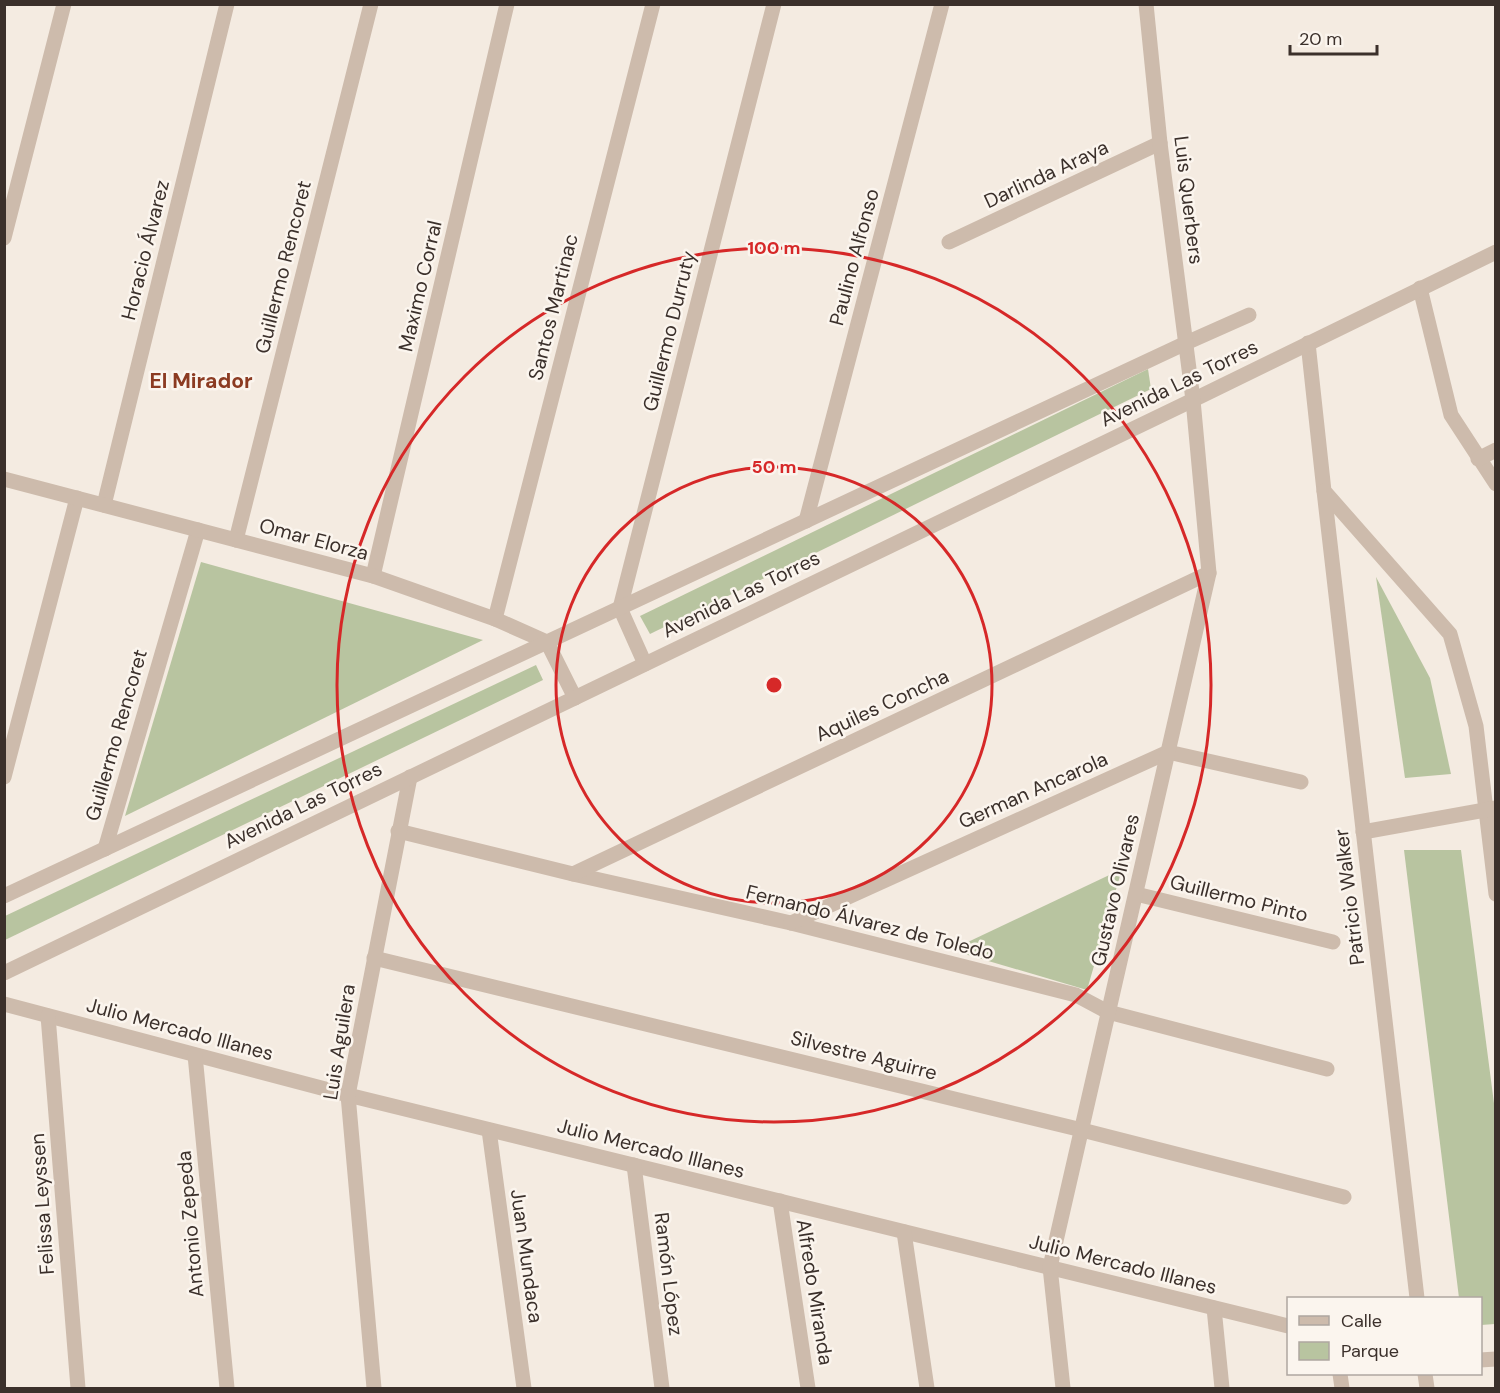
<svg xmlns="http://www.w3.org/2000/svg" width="1500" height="1393" font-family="'DM Sans',sans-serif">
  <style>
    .green { fill: #b8c4a0 }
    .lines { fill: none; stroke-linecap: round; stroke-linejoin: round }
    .minor { stroke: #cdbbac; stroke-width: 15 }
    .tertiary { stroke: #cdbbac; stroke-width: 15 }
    .ring { fill: none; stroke: #d62828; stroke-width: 3 }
    .labels { text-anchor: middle; stroke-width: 5; stroke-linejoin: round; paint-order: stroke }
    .street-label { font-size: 20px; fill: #3b302b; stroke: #fbf5ee }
    .neighbourhood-label { font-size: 21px; font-weight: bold; fill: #8c3b22; stroke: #fbf5ee }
    .centre { fill: #d62828; stroke: #fbf5ee; stroke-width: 3 }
    .ring-label { font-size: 18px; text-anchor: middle; font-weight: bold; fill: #d62828; stroke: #fbf5ee; stroke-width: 5; stroke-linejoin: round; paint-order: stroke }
  </style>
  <rect width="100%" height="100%" fill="#f4ebe1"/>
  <g class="green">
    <path d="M1148,369L1151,389L650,634L640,616Z"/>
    <path d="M201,562L483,640L125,816Z"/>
    <path d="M1376,577L1430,678L1451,774L1405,778Z"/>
    <path d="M536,665L543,680L5,940V916Z"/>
    <path d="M1404,850H1461L1495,1111V1324L1481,1325L1480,1298H1459Z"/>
    <path d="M1122,869L1087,990L951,950Z"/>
  </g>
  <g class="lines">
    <g class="minor">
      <path d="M4,238L64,4"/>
      <path d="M949,242L1160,143"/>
      <path d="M1420,288L1451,415L1496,484"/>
      <path d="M1186,343L1249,315"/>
      <path d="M1308,343L1324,491L1450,634L1476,726L1496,894"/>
      <path d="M1193,400L1496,252"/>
      <path d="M1478,459L1496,450"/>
      <path d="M1324,491L1417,1298"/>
      <path d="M104,505L227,4"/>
      <path d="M806,521L942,4"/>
      <path d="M236,540L371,4"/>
      <path d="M373,576L507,4"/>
      <path d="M495,619L653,4"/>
      <path d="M645,664L620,608L774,4"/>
      <path d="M4,777L77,498"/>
      <path d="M398,831L573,874L791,923L1076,995L1108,1012L1327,1069"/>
      <path d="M1363,832L1496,808"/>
      <path d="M105,849L198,530"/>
      <path d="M573,874L1209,573"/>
      <path d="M1136,894L1333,942"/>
      <path d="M791,923L1168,752L1301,782"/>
      <path d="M374,958L1082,1130L1344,1197"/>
      <path d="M4,1004L348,1095L1288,1326"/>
      <path d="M48,1016L78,1388"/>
      <path d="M195,1055L227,1388"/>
      <path d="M489,1130L524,1388"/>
      <path d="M634,1165L662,1388"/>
      <path d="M780,1201L808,1388"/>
      <path d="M904,1232L927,1388"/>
      <path d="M1214,1308L1222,1388"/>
      <path d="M1480,1360L1496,1359"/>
      <path d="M1340,1374L1342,1388"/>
      <path d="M1425,1374L1427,1388"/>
      <path d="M374,1388L348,1095L410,777"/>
    </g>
    <g class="tertiary">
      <path d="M4,479L373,576L495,619L547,642L575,698"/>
      <path d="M4,896L1186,343"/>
      <path d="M4,973L1193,400"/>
      <path d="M1063,1388L1050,1267L1209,573L1193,400L1160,143L1146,4"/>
    </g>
  </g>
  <g class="ring">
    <circle cx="774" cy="685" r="218"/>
    <circle cx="774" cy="685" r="437"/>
  </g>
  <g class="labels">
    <g class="street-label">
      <text transform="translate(1046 174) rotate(-25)" y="7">Darlinda Araya</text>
      <text transform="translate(1189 200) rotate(83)" y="7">Luis Querbers</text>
      <text transform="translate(145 250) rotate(-76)" y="7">Horacio Álvarez</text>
      <text transform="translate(854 257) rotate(-75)" y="7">Paulino Alfonso</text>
      <text transform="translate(283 267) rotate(-76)" y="7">Guillermo Rencoret</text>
      <text transform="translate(420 286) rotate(-77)" y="7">Maximo Corral</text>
      <text transform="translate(553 307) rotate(-76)" y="7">Santos Martinac</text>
      <text transform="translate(669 331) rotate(-76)" y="7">Guillermo Durruty</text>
      <text transform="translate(1179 383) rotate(-26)" y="7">Avenida Las Torres</text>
      <text transform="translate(314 539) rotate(15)" y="7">Omar Elorza</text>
      <text transform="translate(741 594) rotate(-26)" y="7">Avenida Las Torres</text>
      <text transform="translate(882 705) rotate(-25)" y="7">Aquiles Concha</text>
      <text transform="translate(116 735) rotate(-74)" y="7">Guillermo Rencoret</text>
      <text transform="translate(1033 790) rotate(-24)" y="7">German Ancarola</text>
      <text transform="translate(303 805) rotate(-26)" y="7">Avenida Las Torres</text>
      <text transform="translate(1115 890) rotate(-77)" y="7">Gustavo Olivares</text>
      <text transform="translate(1349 897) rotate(-97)" y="7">Patricio Walker</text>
      <text transform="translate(1239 898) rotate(14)" y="7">Guillermo Pinto</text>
      <text transform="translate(870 922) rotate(14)" y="7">Fernando Álvarez de Toledo</text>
      <text transform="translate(180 1029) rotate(15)" y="7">Julio Mercado Illanes</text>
      <text transform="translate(339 1042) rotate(-81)" y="7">Luis Aguilera</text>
      <text transform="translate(864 1055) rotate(14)" y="7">Silvestre Aguirre</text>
      <text transform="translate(651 1148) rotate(14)" y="7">Julio Mercado Illanes</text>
      <text transform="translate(42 1204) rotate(-94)" y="7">Felissa Leyssen</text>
      <text transform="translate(190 1224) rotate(-95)" y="7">Antonio Zepeda</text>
      <text transform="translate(527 1256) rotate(82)" y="7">Juan Mundaca</text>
      <text transform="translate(1123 1264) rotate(14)" y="7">Julio Mercado Illanes</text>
      <text transform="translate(669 1274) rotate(83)" y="7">Ramón López</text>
      <text transform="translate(815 1292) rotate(81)" y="7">Alfredo Miranda</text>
    </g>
    <g class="neighbourhood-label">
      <text x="201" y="388">El Mirador</text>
    </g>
  </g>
  <circle cx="774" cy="685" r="9" class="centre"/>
  <g class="ring-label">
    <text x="774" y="254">100 m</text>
    <text x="774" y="473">50 m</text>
  </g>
  <rect width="1500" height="1393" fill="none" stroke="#3b302b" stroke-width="12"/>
  <rect x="1287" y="1297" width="195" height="78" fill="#fbf5ee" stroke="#aea6a0" stroke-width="1.5"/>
  <rect x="1299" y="1316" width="30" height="9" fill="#cdbbac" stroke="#aea6a0" stroke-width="1.5"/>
  <text x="1341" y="1327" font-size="18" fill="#3b302b">Calle</text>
  <rect x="1299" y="1342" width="30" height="18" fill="#b8c4a0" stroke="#aea6a0" stroke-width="1.5"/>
  <text x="1341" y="1357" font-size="18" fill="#3b302b">Parque</text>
  <path d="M1290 45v9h87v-9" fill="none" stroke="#3b302b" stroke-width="3"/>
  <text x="1299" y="45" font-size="18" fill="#3b302b" stroke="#fbf5ee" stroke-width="4.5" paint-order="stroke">20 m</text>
</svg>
